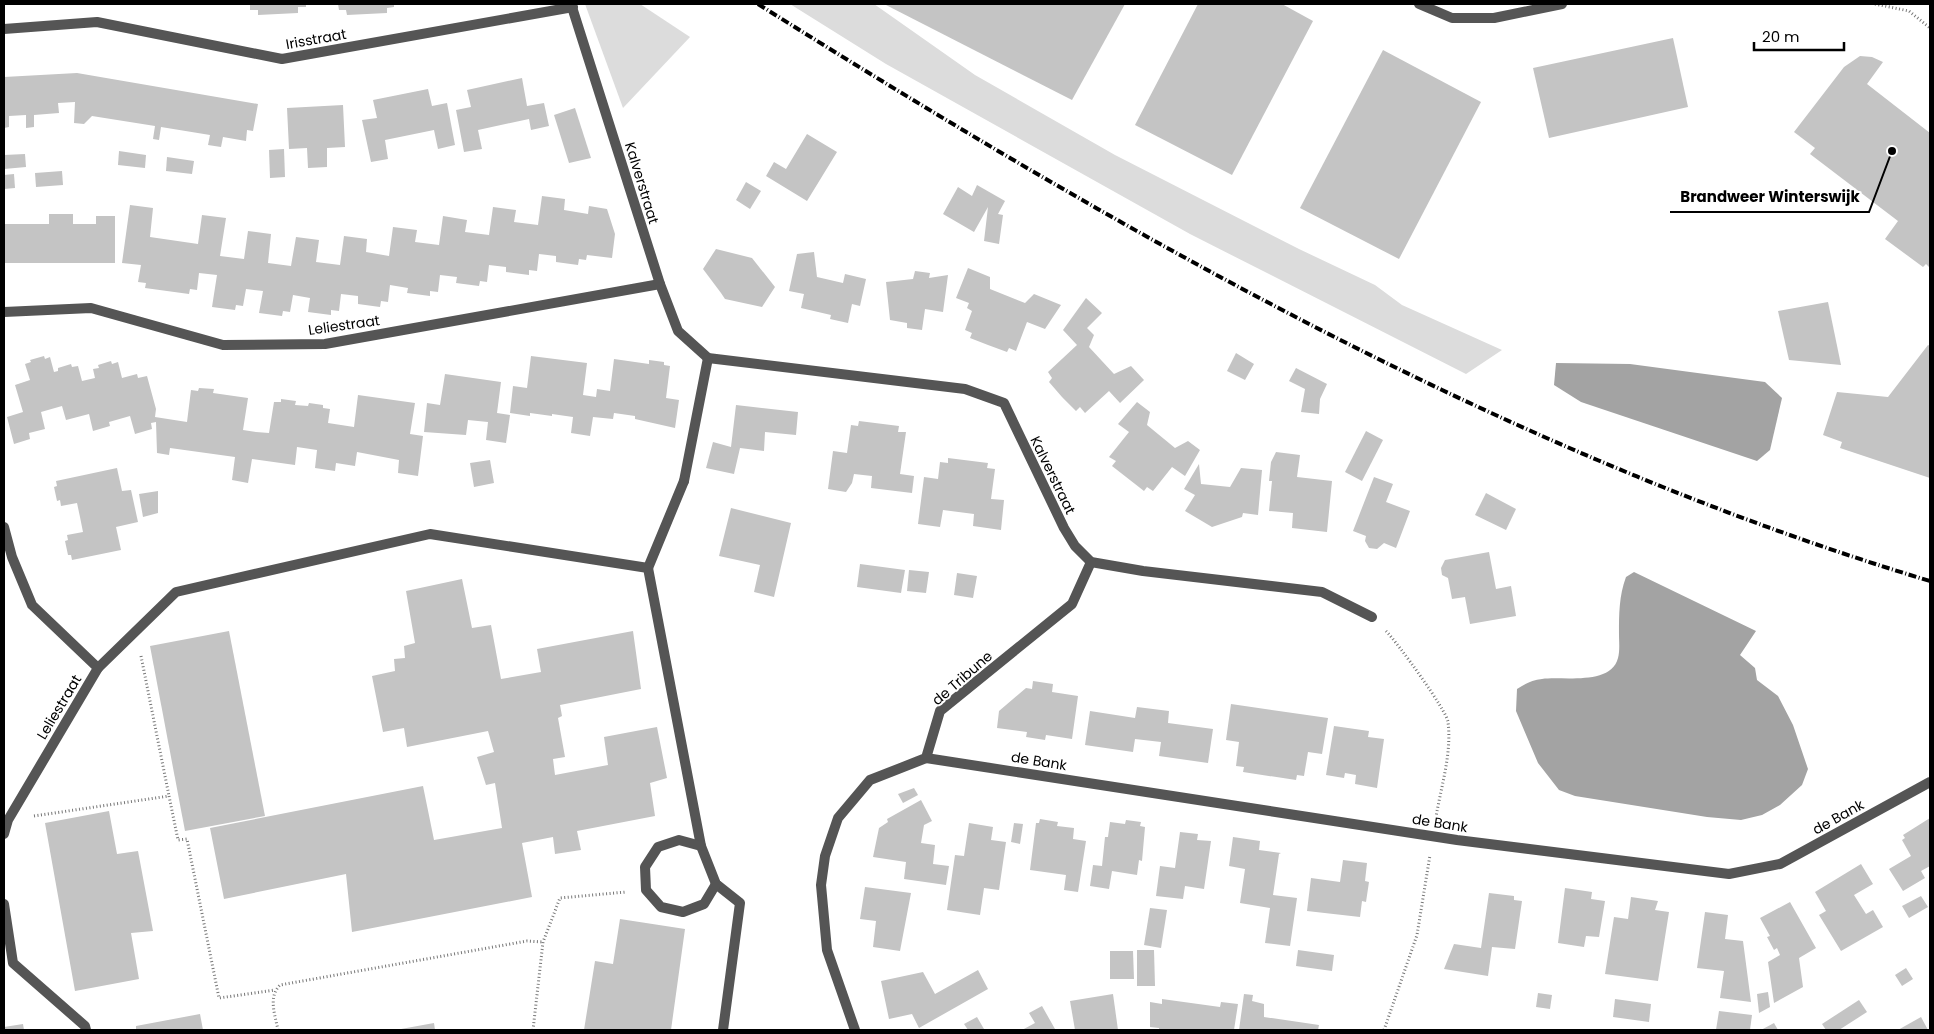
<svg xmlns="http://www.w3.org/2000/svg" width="1934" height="1034" font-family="Poppins,sans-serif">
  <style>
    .green { fill: #dcdcdc }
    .water { fill: #a3a3a3 }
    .building { fill: #c4c4c4 }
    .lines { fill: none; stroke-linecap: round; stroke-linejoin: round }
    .path { stroke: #777; stroke-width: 3; stroke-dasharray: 1 2.5; stroke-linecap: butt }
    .service { stroke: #555; stroke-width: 10 }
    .minor { stroke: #555; stroke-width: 10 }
    .rail { stroke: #000; stroke-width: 4; stroke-dasharray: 8 2.5 1 2.5; stroke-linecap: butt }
    .labels { text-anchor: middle; stroke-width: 4; stroke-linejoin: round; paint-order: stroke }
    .street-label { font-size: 14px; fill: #000; stroke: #fff }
    .leader { fill: none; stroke: #000; stroke-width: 2 }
    .callout-dot { fill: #000; stroke: #fff; stroke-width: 2 }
    .callout-label { font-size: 15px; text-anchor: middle; font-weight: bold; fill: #000; stroke: #fff; stroke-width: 4; stroke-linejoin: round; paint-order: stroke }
  </style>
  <rect width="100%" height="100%" fill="#fff"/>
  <g class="green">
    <path d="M585,4H640L690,37L623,108Z"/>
    <path d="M790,4H874L975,75L1115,155L1299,249L1375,285L1402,305L1502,350L1466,374L1190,234L886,64Z"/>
  </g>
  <g class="water">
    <path d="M1556,363L1630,364L1765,382L1782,398L1770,450L1757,461L1581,402L1554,385Z"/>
    <path d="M1634,572L1756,631L1740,655L1755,668L1757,680L1778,696L1793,725L1808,769L1802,785L1780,805L1762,815L1741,820L1707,817L1575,796L1559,790L1538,763L1516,711L1517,689C1525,684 1532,680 1542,679C1562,676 1611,686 1618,658C1620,651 1619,641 1619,634C1619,614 1619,596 1626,577Z"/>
  </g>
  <g class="building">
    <path d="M250,4H306V7H298V13L258,15V10H250Z"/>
    <path d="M338,4H394V7L387,8V13L347,15L346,10H339Z"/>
    <path d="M884,4H1125L1072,100Z"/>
    <path d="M1198,4H1282L1313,21L1232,175L1135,125Z"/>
    <path d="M1673,38L1688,107L1549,138L1533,68Z"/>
    <path d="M1383,50L1481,102L1399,259L1300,208Z"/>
    <path d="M1860,56L1872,57L1883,62L1867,84L1930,133V268L1926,264L1923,267L1885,239L1898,221L1810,154L1815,148L1794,132L1844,67Z"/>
    <path d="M77,73L258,104L253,131L247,130L246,141L223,137L221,147L208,145L210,135L161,127L159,140L153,139L155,126L92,116L84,124L74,123L75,102L58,103L59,113L34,115V127L26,128V115L9,116V127L4,128V77Z"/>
    <path d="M522,78L527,106L544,103L549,126L531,130L529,119L478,130L482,149L464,152L456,110L471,107L467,90Z"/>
    <path d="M428,89L432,106L447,103L455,145L438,149L434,130L385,140L388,159L371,162L362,120L377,118L373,100Z"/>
    <path d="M343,105L345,147L327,148V167L308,168L307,148L289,149L287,108Z"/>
    <path d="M575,108L591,158L569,163L554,115Z"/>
    <path d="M807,134L837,152L807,201L766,176L774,162L786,169Z"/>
    <path d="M284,149L285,177L270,178L269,150Z"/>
    <path d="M119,151L146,155L145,168L118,165Z"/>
    <path d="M25,154L26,167L4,169V155Z"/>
    <path d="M167,157L194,161L192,174L166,171Z"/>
    <path d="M62,171L63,185L36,187L35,173Z"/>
    <path d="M14,174L15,188L4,189V175Z"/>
    <path d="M746,182L761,191L750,209L736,200Z"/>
    <path d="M977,185L1005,201L998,214L1003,215L999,244L984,241L988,207L974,232L943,214L958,187L972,196Z"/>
    <path d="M542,196L565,199L564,210L588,214L589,206L607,209L615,234L612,258L587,255L586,260L579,259L578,265L556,262V256L539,254L537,271L529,270V275L506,272V267L489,265L487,282L480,281L479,286L456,283L457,277L440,275L438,292L430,291V296L407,293L408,288L390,285L388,302L381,301L380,307L358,304V296L341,294L339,311L331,310V315L308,312L310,298L293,295L290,312L283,311L282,316L259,313L263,291L246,289L243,306L236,305L235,310L212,307L217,275L199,273L197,290L190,289L189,294L145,288L146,283L138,282L141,265L122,263L130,205L153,208L150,237L198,244L202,215L226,218L220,256L244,259L248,231L271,234L268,263L291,266L296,237L319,240L316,262L340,265L344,236L367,239L366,252L389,256L393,227L417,230L415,242L439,245L443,216L467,220L465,232L489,235L493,207L516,210L514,222L538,225Z"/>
    <path d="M49,214H73V224H96V216H115V263H4V224H49Z"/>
    <path d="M716,249L752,258L775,287L762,307L725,299L721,293L703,269Z"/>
    <path d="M814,252L817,277L843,283L845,274L866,279L860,306L852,304L848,323L830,319L831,315L801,308L804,294L789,291L797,254Z"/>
    <path d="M968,268L990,277V289L1025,303L1034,294L1061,305L1045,329L1027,322L1016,351L1009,348L1007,352L988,345L970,338L972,333L965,330L972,311L967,308L969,303L956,298Z"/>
    <path d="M915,271L930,273L929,278L948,275L943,312L925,309L922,330L907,328V323L890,320L886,282L913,279Z"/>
    <path d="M1086,298L1102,313L1087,328L1094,335L1089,347L1114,374L1131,366L1144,380L1120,403L1109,391L1085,413L1080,407L1076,411L1062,397L1049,382L1052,378L1048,372L1077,345L1063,330Z"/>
    <path d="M1828,302L1841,365L1789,360L1778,311Z"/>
    <path d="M1928,345L1930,346V478L1840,448L1842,442L1823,435L1837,392L1888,397Z"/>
    <path d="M1236,353L1254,364L1245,380L1227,371Z"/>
    <path d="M44,356L45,359L50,357L54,372L58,371V368L71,364L72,367L78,366L82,381L95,378L93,369L99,368L98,365L111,361L112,364L118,362L122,378L137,374L138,378L147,376L156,409L155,417L187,422L191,390L198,391L199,388L214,389L213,393L248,398L243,430L256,432L269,433L274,402H281V399L296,401L295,405L308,406L309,403L323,405V408L330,409L328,423L354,427L358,395L415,403L410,434L423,436L418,476L398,473L399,460L357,452L355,466L336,463L335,471L315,468L317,450L297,447L295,465L252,459L248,483L232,480L235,457L170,448L169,455L157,453L156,422L151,423L152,429L135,434L130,416L109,422L110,426L93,431L89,414L66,420L62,406L41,412L45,429L29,433L30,439L14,444L7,417L23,412L15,385L30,380L25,364L31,362L30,360Z"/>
    <path d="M531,356L587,363L583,395L596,397L597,389L610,391L614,359L649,364V360L664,362V365L670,366L666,398L679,400L675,428L635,419V416L614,413L613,419L593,417L590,436L571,433L573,417L552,414V416L530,413V416L510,413L513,386L527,388Z"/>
    <path d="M1296,368L1327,384L1320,399L1319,414L1301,412L1305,389L1289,381Z"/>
    <path d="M445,374L501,382L497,413L510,415L506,443L486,440L488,422L468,420L466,435L424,432L427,403L440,405Z"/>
    <path d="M1137,402L1150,412L1147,425L1175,448L1188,441L1200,450L1185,476L1172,467L1153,491L1147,487L1144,491L1112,466L1116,461L1109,457L1129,432L1118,424Z"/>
    <path d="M736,405L798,412L796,435L765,432L764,451L740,448L734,474L706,468L713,442L731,447Z"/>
    <path d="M859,421L899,426L898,432H906L900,474L914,476L912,493L871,488L872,476L854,474L852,483L846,492L828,489L833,451L847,453L851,425L858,426Z"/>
    <path d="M1366,431L1383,440L1362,481L1345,472Z"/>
    <path d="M1276,452L1300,455L1297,477L1332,481L1327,532L1292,528L1293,513L1269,511L1272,481H1269L1271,462Z"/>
    <path d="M948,458L988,463L987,468L995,469L991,499L1004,500L1001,530L973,526L974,514L943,510L940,527L918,524L924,477L938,479L940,462L948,463Z"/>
    <path d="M490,460L494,483L474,487L470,463Z"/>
    <path d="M1199,464L1201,484L1230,487L1241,468L1262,470L1258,515L1243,513L1242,517L1212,527L1185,511L1195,495L1184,489Z"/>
    <path d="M117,468L122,491L131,490L138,522L116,527L121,550L72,560L71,555H68L65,541L68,540L67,535L83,532L80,517L77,503L61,506L60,500L57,501L54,487L57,486L56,481Z"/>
    <path d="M1374,477L1393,484L1386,502L1410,511L1396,548L1384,543L1377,549L1369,548L1365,541L1366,536L1353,531Z"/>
    <path d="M158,491V513L143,517L139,494Z"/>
    <path d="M1486,493L1516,509L1506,530L1475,515Z"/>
    <path d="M731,508L791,523L774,597L754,592L760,565L719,556Z"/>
    <path d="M1489,552L1496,589L1511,586L1516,616L1470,624L1465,597L1452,599L1448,578L1442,575L1441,568L1445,560Z"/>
    <path d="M860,564L905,570L901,593L857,587Z"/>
    <path d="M909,570L929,572L926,593L907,591Z"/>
    <path d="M957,573L977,576L973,598L954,595Z"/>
    <path d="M462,579L472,628L491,625L501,679L541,672L537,649L633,631L641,689L560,705L562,716L558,718L565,757L553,759L555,775L608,765L604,737L657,727L667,778L650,783L655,816L577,831L581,850L555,854L553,837L522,843L532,897L352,932L346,874L224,899L210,828L423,786L434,840L502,828L495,783L486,785L477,757L494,752L488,731L407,747L404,728L383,732L372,676L395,671L394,659L405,658L404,646L415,643L406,591Z"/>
    <path d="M229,631L265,816L185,831L150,646Z"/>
    <path d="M1033,681L1053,684L1052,692L1078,696L1072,739L1046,735L1045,740L1026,737L1027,732L997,728L999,711L1026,688L1032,689Z"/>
    <path d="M1231,704L1328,718L1322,754L1308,752L1304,776L1297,775L1296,780L1243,772L1244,767L1236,766L1239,742L1226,740Z"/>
    <path d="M1137,707L1169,711L1168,723L1213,729L1208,763L1159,756L1161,742L1135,739L1133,752L1085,745L1090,711L1135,718Z"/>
    <path d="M1334,726L1369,731L1368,737L1384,739L1377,788L1355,784L1356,775L1345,773L1344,778L1326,775Z"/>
    <path d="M914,788L918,795L903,803L898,794Z"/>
    <path d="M921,800L932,821L924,825L921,843L935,845L933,864L949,866L946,885L904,879L906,862L873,857L879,828L888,822L887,819Z"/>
    <path d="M109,811L117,854L138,851L153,931L131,933L139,979L75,991L45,823Z"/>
    <path d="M1930,818V866L1921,871L1925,878L1903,891L1889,869L1911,856L1902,840L1905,838L1903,835Z"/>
    <path d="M1040,819L1058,822L1057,826L1074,828L1073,839L1086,841L1078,892L1064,890L1066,875L1030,870L1036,823H1039Z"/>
    <path d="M1126,820L1141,822L1140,826L1145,827L1142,861L1139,860L1137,875L1112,871L1109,889L1090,886L1093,865L1102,866L1105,837H1108L1110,822L1125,824Z"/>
    <path d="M969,823L993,827L991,840L1006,842L999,890L984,888L980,915L947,910L955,855L964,856Z"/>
    <path d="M1014,823L1023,824L1020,844L1011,842Z"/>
    <path d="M1180,832L1198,834L1197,840L1211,841L1204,889L1185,886L1183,899L1156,896L1160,866L1175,868Z"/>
    <path d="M1233,837L1260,841L1259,850L1281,853L1279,854L1273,895L1297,898L1290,946L1265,943L1270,908L1240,903L1245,869L1229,866Z"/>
    <path d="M1343,860L1367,863L1365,881L1369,882L1366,902L1362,901L1360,917L1307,911L1311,878L1340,882Z"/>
    <path d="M1861,864L1873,884L1854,895L1866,914L1873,910L1883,927L1841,951L1819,915L1826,911L1815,892Z"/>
    <path d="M865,887L911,893L900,951L873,947L876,921L860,919Z"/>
    <path d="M1565,888L1592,892L1591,899L1605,901L1599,937L1586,936L1584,947L1558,943Z"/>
    <path d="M1489,893L1514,896V900L1522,901L1515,949L1492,947L1488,976L1444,969L1454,944L1481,948Z"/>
    <path d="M1921,896L1928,907L1909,918L1902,906Z"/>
    <path d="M1631,897L1658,901L1655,910L1669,912L1658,981L1605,974L1614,917L1628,919Z"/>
    <path d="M1790,902L1816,948L1799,958L1803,987L1774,1003L1768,962L1780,955L1777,948L1774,950L1767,937L1770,936L1760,918Z"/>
    <path d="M1150,908L1167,910L1161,948L1144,945Z"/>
    <path d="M1705,912L1728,915L1725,939L1743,941L1751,1002L1720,998L1724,971L1697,968Z"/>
    <path d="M620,919L685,929L671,1030H584L595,961L613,964Z"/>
    <path d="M1137,950H1154L1155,986H1137Z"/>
    <path d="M1298,950L1334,955L1332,971L1296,966Z"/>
    <path d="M1110,951H1133L1134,979H1110Z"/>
    <path d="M1906,968L1913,979L1902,986L1895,975Z"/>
    <path d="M978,970L988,989L919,1028L912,1014L889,1019L881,981L923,972L935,994Z"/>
    <path d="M1768,992L1770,1007L1759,1013L1757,994Z"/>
    <path d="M1538,993L1552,995L1550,1009L1536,1007Z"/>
    <path d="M1113,994L1118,1030H1075L1070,1001Z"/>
    <path d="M1244,994L1253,995L1252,1001L1264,1004V1017L1319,1025L1318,1030H1239Z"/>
    <path d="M1162,999L1220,1007L1221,1002L1238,1004L1234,1030H1159V1028L1150,1027V1002L1162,1004Z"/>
    <path d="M1615,999L1651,1004L1649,1022L1613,1017Z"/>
    <path d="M1859,1000L1867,1012L1839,1030H1826L1822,1024Z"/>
    <path d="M1042,1006L1055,1029L1022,1030L1035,1023L1029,1013Z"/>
    <path d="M1719,1011L1752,1015L1750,1030H1716Z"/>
    <path d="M200,1014L203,1030H136V1026Z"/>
    <path d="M977,1017L984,1029L968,1030L964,1024Z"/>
    <path d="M1921,1017L1928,1030H1898L1905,1026Z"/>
    <path d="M434,1023L435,1030H401V1029Z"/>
    <path d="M1774,1023L1778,1030H1761Z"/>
    <path d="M23,1024L24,1030H4V1027Z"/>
  </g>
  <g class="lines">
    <g class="path">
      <path d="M1875,4L1909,11L1930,28"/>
      <path d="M1386,631C1397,642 1447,711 1448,722C1452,753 1441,787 1436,817"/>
      <path d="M141,656L169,796"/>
      <path d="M34,816L169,796L178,840L187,839L219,998L275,990"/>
      <path d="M278,1030C275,1015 268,997 280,985L527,941L543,942"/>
      <path d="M533,1030L543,942L560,898L626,892"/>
      <path d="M1384,1030L1417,935L1430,855"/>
    </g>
    <g class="service">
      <path d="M4,527L12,557L32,605L98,668L8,820L4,834"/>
      <path d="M648,568L684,481"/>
      <path d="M98,668L176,592L430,534L648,568L701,846L716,884L740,903L723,1030"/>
      <path d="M701,846L679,840L658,847L645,867L646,890L661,907L683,912L704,904L716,884"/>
      <path d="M4,904L13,963L85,1026L86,1030"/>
    </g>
    <g class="minor">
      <path d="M571,4L660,284L678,331L708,358L965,389L1004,403L1064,528L1075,546L1091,562L1143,571L1322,592L1372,617"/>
      <path d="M1419,4L1452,18H1494L1562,4"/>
      <path d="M4,29L97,22L282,59L573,7"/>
      <path d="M4,312L91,308L223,345L325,344L660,284"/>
      <path d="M684,481L708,358"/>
      <path d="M926,758L1457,840L1729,874L1780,864L1930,782"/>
      <path d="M855,1030L827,950L821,885L825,856L838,818L870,780L926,758L940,711L1072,604L1091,562"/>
    </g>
    <path class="rail" d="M758,4C1127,236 1511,455 1930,581"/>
  </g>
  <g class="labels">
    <g class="street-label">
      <text transform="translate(316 39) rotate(-10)" y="5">Irisstraat</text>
      <text transform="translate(642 183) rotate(73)" y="5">Kalverstraat</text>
      <text transform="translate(344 325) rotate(-8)" y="5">Leliestraat</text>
      <text transform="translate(1053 475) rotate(64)" y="5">Kalverstraat</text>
      <text transform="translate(962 678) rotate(-41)" y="5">de Tribune</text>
      <text transform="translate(59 707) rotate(-59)" y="5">Leliestraat</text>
      <text transform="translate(1039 761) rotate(9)" y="5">de Bank</text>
      <text transform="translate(1838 817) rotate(-29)" y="5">de Bank</text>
      <text transform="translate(1440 823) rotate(9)" y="5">de Bank</text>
    </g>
  </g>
  <path class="leader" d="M1892 151L1869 212H1670"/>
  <circle class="callout-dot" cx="1892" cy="151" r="5"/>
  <g class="callout-label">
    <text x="1770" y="202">Brandweer Winterswijk</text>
  </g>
  <rect width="1934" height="1034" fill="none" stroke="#000000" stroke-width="10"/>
  <path d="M1754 42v8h90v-8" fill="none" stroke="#000000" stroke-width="2.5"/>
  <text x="1762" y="42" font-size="15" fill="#000000" stroke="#ffffff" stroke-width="4" paint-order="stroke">20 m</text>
</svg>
